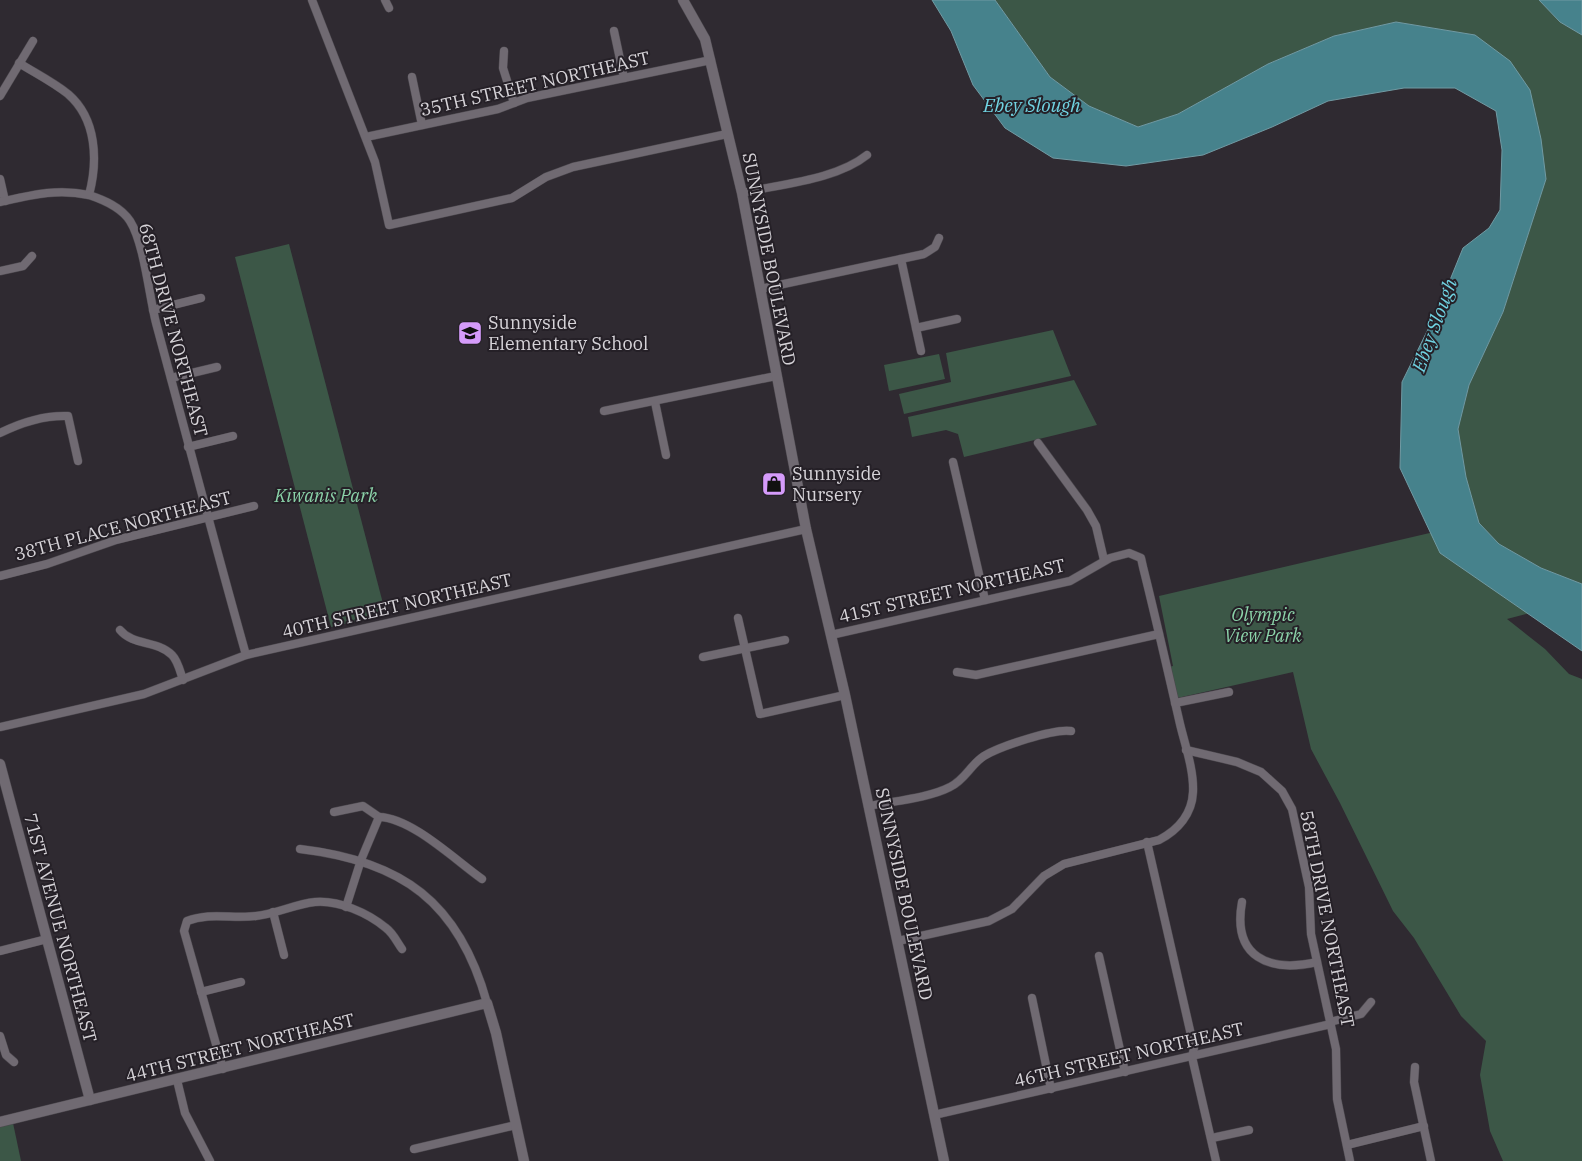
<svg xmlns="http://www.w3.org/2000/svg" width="1582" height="1161" font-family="'IBM Plex Serif',serif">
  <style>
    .green { fill: #3c5747 }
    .water { fill: #46828c; stroke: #719aa3 }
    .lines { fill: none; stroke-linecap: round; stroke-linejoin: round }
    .minor-casing { stroke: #4c484e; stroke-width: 9 }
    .tertiary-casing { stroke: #4c484e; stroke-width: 11 }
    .minor { stroke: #706a72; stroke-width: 8 }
    .tertiary { stroke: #706a72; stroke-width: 10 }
    .labels { text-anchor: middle; stroke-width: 4; stroke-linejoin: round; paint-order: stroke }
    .street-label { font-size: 18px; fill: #d6d3d8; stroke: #252027 }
    .poi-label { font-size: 18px; fill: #d6d3d8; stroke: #252027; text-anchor: start }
    .park-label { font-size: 18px; font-style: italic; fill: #8bd3a9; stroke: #252027 }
    .water-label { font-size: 19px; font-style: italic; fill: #70d2e1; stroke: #252027 }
  </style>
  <rect width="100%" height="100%" fill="#2f2a31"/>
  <g class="green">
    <path d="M995,0H1539L1560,22L1582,35V584L1541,568L1499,544L1479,523L1466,477L1458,429L1469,385L1503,312L1546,179L1475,35L1396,22L1334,36L1268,64L1178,114L1138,127L1089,106L1050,77Z"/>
    <path d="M289,244L386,615L331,627L235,257Z"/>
    <path d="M1053,330L1071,376L904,414L899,394L951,382L946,353Z"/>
    <path d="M939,354L945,379L889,391L884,365Z"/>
    <path d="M1074,380L1097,425L964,457L958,434L946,430L912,437L908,417Z"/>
    <path d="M1434,532L1530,613L1507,619L1545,649L1569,674L1582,679V1161H1503L1490,1131L1480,1075L1486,1041L1461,1016L1414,938L1393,911L1340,803L1311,749L1293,672L1173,699L1165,668L1173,666L1159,596Z"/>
    <path d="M13,1123L21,1161H0V1126Z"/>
  </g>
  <g class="water">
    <path d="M932,0H995L1050,77L1089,106L1138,127L1178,114L1268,64L1334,36L1396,22L1475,35L1510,61L1530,90L1541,139L1546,179L1503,312L1469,385L1458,429L1466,477L1479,523L1499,544L1541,568L1582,584V651L1440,553L1400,468L1402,382L1439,307L1463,248L1489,228L1500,210L1502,150L1496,111L1455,88H1404L1328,101L1272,127L1203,155L1126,166L1053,158L1005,128L973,85L951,31Z"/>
    <path d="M1539,0H1582V35L1560,22Z"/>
  </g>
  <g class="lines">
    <defs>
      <g id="minor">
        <path d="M312,0L375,162L389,225L512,198L546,177L573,167L727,134"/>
        <path d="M385,0L389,8"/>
        <path d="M614,31L624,78"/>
        <path d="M504,51L503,68L514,103"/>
        <path d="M19,63C35,73 53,82 68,94C97,119 98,161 89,195C104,200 121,207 130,221C144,243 149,295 156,323C186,434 215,545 246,655"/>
        <path d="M412,77L422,125"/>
        <path d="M0,96L33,41"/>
        <path d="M366,137L498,109L527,98L711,60"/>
        <path d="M0,179L5,201"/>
        <path d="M742,193C780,184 836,180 867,155"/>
        <path d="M0,202C31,195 57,188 89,195"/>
        <path d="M901,259L921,351"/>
        <path d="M0,271L23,266L32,256"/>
        <path d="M760,289L924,254L935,247L939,238"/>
        <path d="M153,310L201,298"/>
        <path d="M916,328L957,319"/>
        <path d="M171,378L217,367"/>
        <path d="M655,402L666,455"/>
        <path d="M604,411L776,376"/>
        <path d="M0,433C22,422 44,415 68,416L78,461"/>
        <path d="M1038,443L1087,510L1096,526L1104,560"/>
        <path d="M188,447L233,436"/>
        <path d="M953,462L985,600"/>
        <path d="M0,576L47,564L116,540L254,506"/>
        <path d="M738,618L760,714L845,695"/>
        <path d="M120,630C133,646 157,640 172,655C178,661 180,671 183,680"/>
        <path d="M831,635L1070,581L1110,558L1129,553L1141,558L1143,567C1156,619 1168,672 1180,724C1185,745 1194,770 1193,792C1192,814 1178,830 1159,840L1064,864L1044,876L1012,909L989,921L898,941"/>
        <path d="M703,657L785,640"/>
        <path d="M957,672L976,675L1159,634"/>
        <path d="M1175,703L1229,692"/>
        <path d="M0,727L144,694L246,655L806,529"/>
        <path d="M1186,750L1237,762L1261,772L1282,791L1292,809L1309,887L1311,934L1336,1049L1337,1099L1350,1161"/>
        <path d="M869,806C893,801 929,798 950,787C965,780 971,764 984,756C999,747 1054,728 1071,731"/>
        <path d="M334,812L363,806L379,817"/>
        <path d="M1147,842L1194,1048L1192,1057L1216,1161"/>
        <path d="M300,849C402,861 459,902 487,1003"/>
        <path d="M1242,902C1232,957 1269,973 1317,962"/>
        <path d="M346,907L361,860L379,817C412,818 455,860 482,879"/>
        <path d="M273,912L284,955"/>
        <path d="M0,951L47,939"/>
        <path d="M1099,956L1125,1072"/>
        <path d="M201,992L241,982"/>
        <path d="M1032,998L1051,1089"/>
        <path d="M1330,1022L1361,1014L1371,1002"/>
        <path d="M0,1036L6,1055L14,1062"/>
        <path d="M1415,1067L1414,1082L1431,1161"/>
        <path d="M223,1069L184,931L187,921C210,912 232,919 256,916C276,914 295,904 315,902C339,900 368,913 386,928C393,933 397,942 402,949"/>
        <path d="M177,1080L185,1113L210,1161"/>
        <path d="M934,1115L1331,1024"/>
        <path d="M1212,1138L1249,1130"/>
        <path d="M1347,1145L1424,1126"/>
        <path d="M414,1149L516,1125"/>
      </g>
      <g id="tertiary">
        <path d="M683,0L705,39L742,193L806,529L845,695L944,1161"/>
        <path d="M0,764L90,1100"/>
        <path d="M0,1122L487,1003L496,1033L524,1161"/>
      </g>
    </defs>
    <use href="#minor" class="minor-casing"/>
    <use href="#tertiary" class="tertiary-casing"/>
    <use href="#minor" class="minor"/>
    <use href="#tertiary" class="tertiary"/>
  </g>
  <defs>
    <symbol id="school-square" viewBox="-11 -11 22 22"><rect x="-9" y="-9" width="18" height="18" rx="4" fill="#d59bfa" stroke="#252027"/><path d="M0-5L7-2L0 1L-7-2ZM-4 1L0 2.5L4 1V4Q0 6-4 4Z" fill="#111"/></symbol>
    <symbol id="shop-square" viewBox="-11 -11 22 22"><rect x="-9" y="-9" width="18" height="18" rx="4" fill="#d59bfa" stroke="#252027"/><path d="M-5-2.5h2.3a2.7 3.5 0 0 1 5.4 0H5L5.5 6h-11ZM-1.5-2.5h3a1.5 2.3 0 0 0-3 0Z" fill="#111"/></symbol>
  </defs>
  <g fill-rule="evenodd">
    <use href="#school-square" x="456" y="319" width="28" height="28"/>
    <use href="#shop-square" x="760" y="470" width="28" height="28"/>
  </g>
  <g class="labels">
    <g class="street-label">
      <text transform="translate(535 84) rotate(-13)" y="6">35TH STREET NORTHEAST</text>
      <text transform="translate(769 259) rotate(79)" y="6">SUNNYSIDE BOULEVARD</text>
      <text transform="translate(173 330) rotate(75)" y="6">68TH DRIVE NORTHEAST</text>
      <text transform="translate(123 526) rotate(-15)" y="6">38TH PLACE NORTHEAST</text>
      <text transform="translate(952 591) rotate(-13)" y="6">41ST STREET NORTHEAST</text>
      <text transform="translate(397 606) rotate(-13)" y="6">40TH STREET NORTHEAST</text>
      <text transform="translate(904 894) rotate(78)" y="6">SUNNYSIDE BOULEVARD</text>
      <text transform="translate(1327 919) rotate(79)" y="6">58TH DRIVE NORTHEAST</text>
      <text transform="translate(60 928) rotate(75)" y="6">71ST AVENUE NORTHEAST</text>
      <text transform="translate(240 1048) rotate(-14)" y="6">44TH STREET NORTHEAST</text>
      <text transform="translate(1129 1055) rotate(-13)" y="6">46TH STREET NORTHEAST</text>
    </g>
    <g class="poi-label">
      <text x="488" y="329">Sunnyside<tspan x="488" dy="21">Elementary School</tspan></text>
      <text x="792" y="480">Sunnyside<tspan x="792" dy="21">Nursery</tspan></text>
    </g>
    <g class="park-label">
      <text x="326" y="502">Kiwanis Park</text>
      <text x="1263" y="621">Olympic<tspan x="1263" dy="21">View Park</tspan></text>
    </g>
    <g class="water-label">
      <text x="1032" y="112">Ebey Slough</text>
      <text transform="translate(1434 325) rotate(-70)" y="7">Ebey Slough</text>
    </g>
  </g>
</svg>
